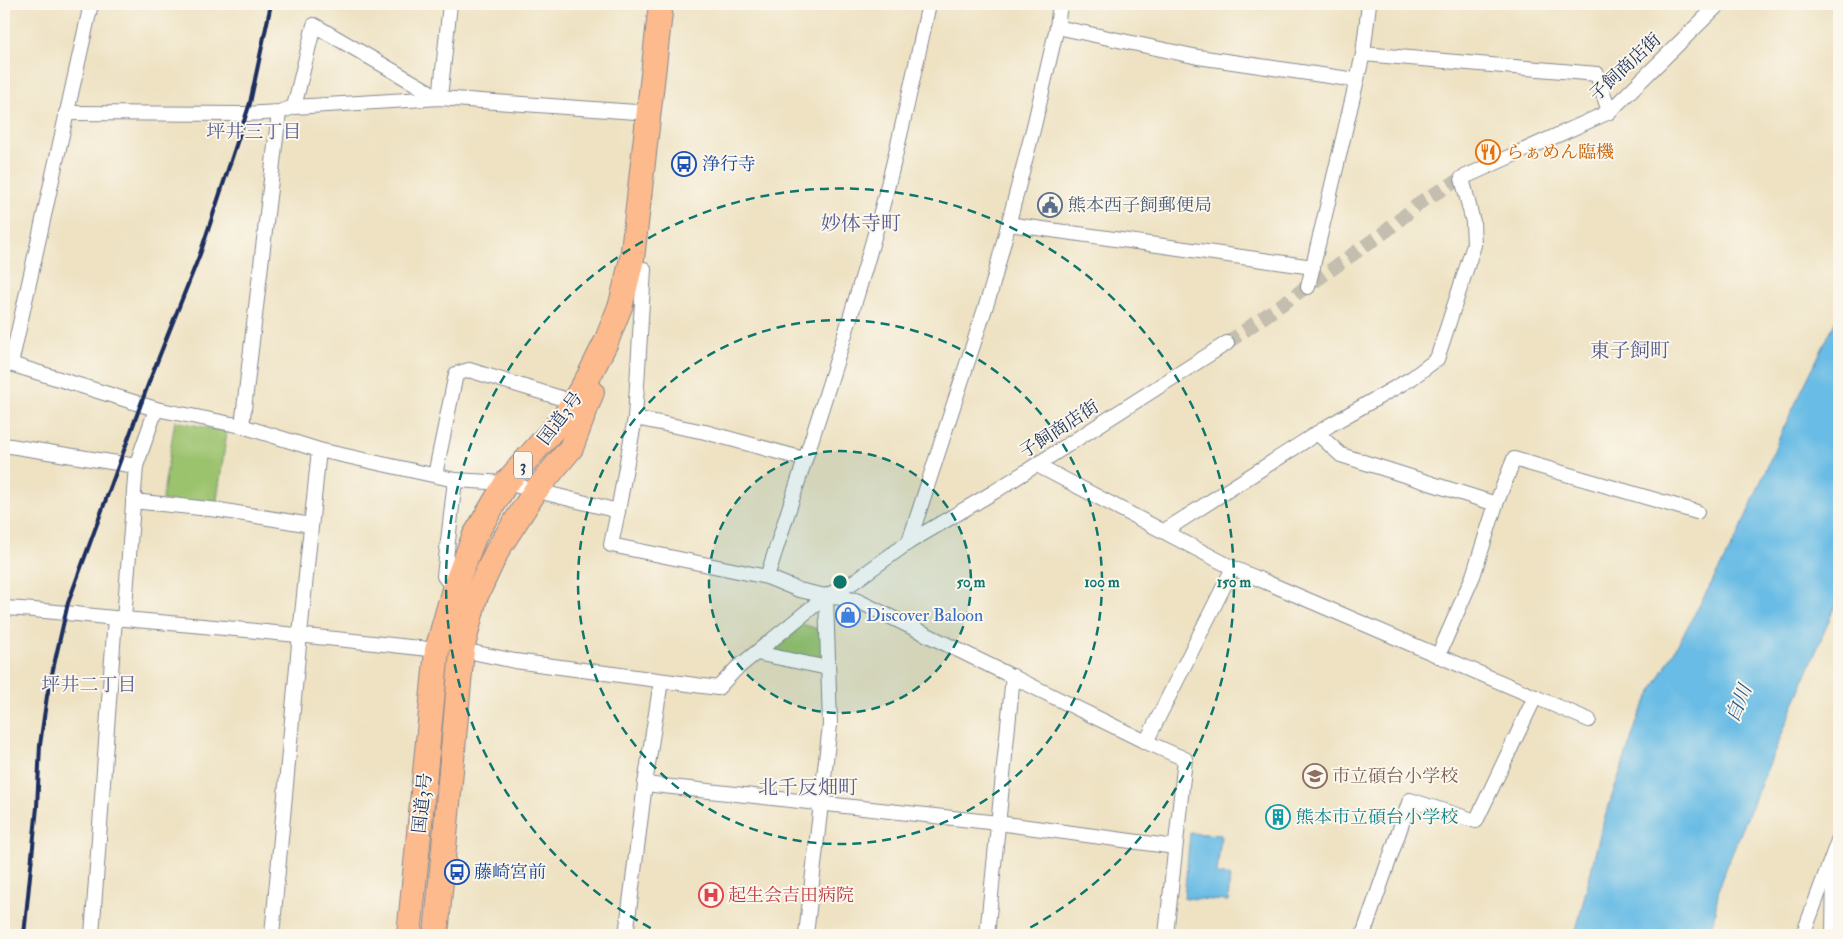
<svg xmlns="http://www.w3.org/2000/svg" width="1843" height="939" font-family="'IM FELL Double Pica','Noto Serif JP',serif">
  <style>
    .green { fill: #9bc26d; stroke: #5b7866 }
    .water { fill: #69bce5; stroke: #4276a2 }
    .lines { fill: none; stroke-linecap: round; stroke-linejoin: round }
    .minor-tunnel { stroke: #c4beaf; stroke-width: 14; stroke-dasharray: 14 7; stroke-linecap: butt }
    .minor-casing { stroke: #848890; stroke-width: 16 }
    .trunk-casing { stroke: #848890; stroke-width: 26 }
    .minor { stroke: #fff; stroke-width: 14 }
    .trunk { stroke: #fcba8d; stroke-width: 24 }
    .rail { stroke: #1b2f5e; stroke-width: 4 }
    .ring { fill: none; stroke: #0f766e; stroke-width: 2.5; stroke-dasharray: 9 6 }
    .labels { text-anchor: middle; stroke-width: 4; stroke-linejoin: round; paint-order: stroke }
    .shield { fill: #fbf7ec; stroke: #5e6b89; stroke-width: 1 }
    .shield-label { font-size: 16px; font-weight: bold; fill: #1b2f5e }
    .street-label { font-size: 18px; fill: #1b2f5e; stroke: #fbf7ec }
    .food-label { font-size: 18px; fill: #c56008; stroke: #fbf7ec; text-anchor: start }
    .transit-label { font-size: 18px; fill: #164399; stroke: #fbf7ec; text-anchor: start }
    .service-label { font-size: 18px; fill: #4e5e75; stroke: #fbf7ec; text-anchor: start }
    .shop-label { font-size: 18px; fill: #366cbe; stroke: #fbf7ec; text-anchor: start }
    .education-label { font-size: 18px; fill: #785e54; stroke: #fbf7ec; text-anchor: start }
    .culture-label { font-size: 18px; fill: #0d838f; stroke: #fbf7ec; text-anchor: start }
    .health-label { font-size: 18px; fill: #be3a42; stroke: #fbf7ec; text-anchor: start }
    .neighbourhood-label { font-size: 19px; fill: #585d92; stroke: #fbf7ec }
    .water-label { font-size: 19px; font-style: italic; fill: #325986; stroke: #fbf7ec }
    .quarter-label { font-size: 20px; fill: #585d92; stroke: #fbf7ec }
    .centre { fill: #0f766e; stroke: #fbf7ec; stroke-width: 2.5 }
    .ring-label { font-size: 15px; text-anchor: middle; font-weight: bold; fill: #0f766e; stroke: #fbf7ec; stroke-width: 4; stroke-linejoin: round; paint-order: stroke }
  </style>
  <rect width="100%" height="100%" fill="#fbf7ec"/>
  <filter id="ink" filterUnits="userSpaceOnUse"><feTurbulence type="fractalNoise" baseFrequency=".02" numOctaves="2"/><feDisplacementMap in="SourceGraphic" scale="10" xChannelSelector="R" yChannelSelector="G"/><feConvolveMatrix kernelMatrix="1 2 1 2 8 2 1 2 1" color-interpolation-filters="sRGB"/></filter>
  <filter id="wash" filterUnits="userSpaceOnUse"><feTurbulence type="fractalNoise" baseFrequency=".0096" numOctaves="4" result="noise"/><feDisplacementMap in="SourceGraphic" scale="20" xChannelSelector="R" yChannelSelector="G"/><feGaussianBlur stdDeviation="1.12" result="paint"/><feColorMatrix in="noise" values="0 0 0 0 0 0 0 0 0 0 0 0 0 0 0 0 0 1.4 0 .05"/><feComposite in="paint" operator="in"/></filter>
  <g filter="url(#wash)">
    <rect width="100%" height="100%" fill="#eee2c3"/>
    <g class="green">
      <path d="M175,421L227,432L216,506L162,500Z"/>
      <path d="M799,623L824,631L825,662L771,651Z"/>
    </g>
    <g class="water">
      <path d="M1839,314V596L1720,883L1711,935H1575L1602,826L1640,713L1739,533L1783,429Z"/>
      <path d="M1190,833L1221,835L1217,874L1230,876L1228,901L1184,898Z"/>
    </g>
  </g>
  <g filter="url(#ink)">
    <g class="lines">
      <path class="minor-tunnel" d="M1227,343L1386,231L1422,201L1462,178"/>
      <defs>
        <g id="minor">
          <path d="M1057,27L1198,57L1356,80"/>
          <path d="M1363,54L1597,74L1609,112"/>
          <path d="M440,98L450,4"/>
          <path d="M294,107L314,25L440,98"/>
          <path d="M66,113L246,114L279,112L294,107L440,98L650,113"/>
          <path d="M1008,224L1313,267"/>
          <path d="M1308,287L1363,54L1369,4"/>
          <path d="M4,362L156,409L242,426L319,450L455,480L506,483L618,511L611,545L767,577L799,590L826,596L856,600L1146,742L1185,759L1166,935"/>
          <path d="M11,364L91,4"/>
          <path d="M635,418L705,432L804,459"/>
          <path d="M242,426L279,112"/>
          <path d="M1317,433L1341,455L1496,504"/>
          <path d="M4,445L136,466"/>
          <path d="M1037,465L1233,568L1535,697L1476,821L1410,800L1363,935"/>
          <path d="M435,475L456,374L469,370L574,402"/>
          <path d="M133,501L219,510L311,525"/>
          <path d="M618,511L635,418L644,269"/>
          <path d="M1164,531L1330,425L1412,378L1437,359L1474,245L1473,222L1462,178L1609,112L1719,4"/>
          <path d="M909,542L992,287L1034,126L1057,27L1060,4"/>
          <path d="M767,577C803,464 842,351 874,237C896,160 912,82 929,4"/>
          <path d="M454,589L444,576L455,480"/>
          <path d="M4,608C44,610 84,615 124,619C229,628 333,638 437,650"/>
          <path d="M124,619L136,466L156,409"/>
          <path d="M462,650L515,661L718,688L736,669L826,596L852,583L909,542L994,492L1227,343"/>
          <path d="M757,653L828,668"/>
          <path d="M1438,656L1473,576L1496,504L1514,459L1697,512"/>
          <path d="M1535,697L1589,720"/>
          <path d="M1146,742L1233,568"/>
          <path d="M645,784L998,823L1175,847"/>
          <path d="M92,935L115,618"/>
          <path d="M272,935L300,634L319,450"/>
          <path d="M626,935L645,784L661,681"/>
          <path d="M806,935L830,725L826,596"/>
          <path d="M987,935L1013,676"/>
          <path d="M1803,935L1839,838"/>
          <path d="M1833,935L1834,863"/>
        </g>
        <g id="trunk">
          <path d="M409,935L437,650L454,589L474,537L506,483L564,417L588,378L606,342L621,304L632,259L661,4"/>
          <path d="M436,935L462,650L475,598L498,549L536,490L571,448L592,392"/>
        </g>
      </defs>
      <use href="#minor" class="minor-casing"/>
      <use href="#trunk" class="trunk-casing"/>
      <use href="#minor" class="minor"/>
      <use href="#trunk" class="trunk"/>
      <path class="rail" d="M24,935L37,807L40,745L47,696L68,603L149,382L200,254L250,103L271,4"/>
    </g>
  </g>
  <circle cx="840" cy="582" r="131" fill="#0f766e" fill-opacity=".12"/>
  <g class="ring">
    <circle cx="840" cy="582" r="131"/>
    <circle cx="840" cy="582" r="262"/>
    <path d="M664 935A394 394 0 1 1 1016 935"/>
  </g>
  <defs>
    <symbol id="restaurant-ring" viewBox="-11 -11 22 22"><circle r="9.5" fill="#fbf7ec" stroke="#e8710a" stroke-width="1.5"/><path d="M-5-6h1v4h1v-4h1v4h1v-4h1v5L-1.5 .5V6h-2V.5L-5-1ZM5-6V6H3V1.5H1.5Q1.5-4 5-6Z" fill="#e8710a"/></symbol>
    <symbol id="bus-ring" viewBox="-11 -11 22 22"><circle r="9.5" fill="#fbf7ec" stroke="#1a4fb4" stroke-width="1.5"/><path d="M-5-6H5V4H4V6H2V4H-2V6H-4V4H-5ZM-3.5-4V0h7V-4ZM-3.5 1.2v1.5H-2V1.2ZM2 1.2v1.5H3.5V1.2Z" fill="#1a4fb4"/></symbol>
    <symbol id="civic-ring" viewBox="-11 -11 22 22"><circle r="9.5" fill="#fbf7ec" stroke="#5c6f8a" stroke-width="1.5"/><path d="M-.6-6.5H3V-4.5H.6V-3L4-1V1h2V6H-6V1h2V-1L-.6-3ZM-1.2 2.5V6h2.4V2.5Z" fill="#5c6f8a"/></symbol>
    <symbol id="shop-ring" viewBox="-11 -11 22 22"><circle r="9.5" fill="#fbf7ec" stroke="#3f7fe0" stroke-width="1.5"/><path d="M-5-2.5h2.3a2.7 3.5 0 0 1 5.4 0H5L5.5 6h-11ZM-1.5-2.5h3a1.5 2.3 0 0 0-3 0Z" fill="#3f7fe0"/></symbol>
    <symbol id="school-ring" viewBox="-11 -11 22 22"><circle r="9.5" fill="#fbf7ec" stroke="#8d6e63" stroke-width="1.5"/><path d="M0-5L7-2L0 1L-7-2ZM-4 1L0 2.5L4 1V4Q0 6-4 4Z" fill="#8d6e63"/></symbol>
    <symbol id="building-ring" viewBox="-11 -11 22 22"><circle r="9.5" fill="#fbf7ec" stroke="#0f9aa8" stroke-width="1.5"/><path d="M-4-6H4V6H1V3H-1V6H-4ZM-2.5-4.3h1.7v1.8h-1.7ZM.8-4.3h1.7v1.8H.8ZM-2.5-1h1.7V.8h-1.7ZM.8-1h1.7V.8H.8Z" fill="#0f9aa8"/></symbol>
    <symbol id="hospital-ring" viewBox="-11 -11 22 22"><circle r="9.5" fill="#fbf7ec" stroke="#e0444e" stroke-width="1.5"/><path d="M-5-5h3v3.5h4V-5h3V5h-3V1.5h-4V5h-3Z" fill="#e0444e"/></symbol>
  </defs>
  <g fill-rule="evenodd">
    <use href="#restaurant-ring" x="1474" y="138" width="28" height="28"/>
    <use href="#bus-ring" x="670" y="150" width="28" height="28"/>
    <use href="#civic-ring" x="1036" y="191" width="28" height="28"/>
    <use href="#shop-ring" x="834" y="601" width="28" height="28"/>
    <use href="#school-ring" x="1301" y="762" width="28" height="28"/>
    <use href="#building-ring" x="1264" y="803" width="28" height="28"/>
    <use href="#bus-ring" x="443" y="858" width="28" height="28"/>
    <use href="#hospital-ring" x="697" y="881" width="28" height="28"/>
  </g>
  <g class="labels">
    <rect class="shield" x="514" y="451.5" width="18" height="27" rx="4"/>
    <g class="shield-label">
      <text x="523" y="471">3</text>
    </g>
    <g class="street-label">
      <text transform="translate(1625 67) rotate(-43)" y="6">子飼商店街</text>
      <text transform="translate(560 418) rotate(-53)" y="6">国道3号</text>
      <text transform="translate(1059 429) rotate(-33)" y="6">子飼商店街</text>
      <text transform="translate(422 803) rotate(-84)" y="6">国道3号</text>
    </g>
    <g class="food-label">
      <text x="1506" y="158">らぁめん臨機</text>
    </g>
    <g class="transit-label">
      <text x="702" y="170">浄行寺</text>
      <text x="474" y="878">藤崎宮前</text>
    </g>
    <g class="service-label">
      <text x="1068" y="211">熊本西子飼郵便局</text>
    </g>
    <g class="shop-label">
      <text x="866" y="621">Discover Baloon</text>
    </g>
    <g class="education-label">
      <text x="1332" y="782">市立碩台小学校</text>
    </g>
    <g class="culture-label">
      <text x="1296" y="823">熊本市立碩台小学校</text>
    </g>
    <g class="health-label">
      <text x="728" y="901">起生会吉田病院</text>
    </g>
    <g class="neighbourhood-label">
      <text x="254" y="138">坪井三丁目</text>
      <text x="89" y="691">坪井二丁目</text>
    </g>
    <g class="water-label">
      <text transform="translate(1738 703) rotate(-68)" y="7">白川</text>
    </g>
    <g class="quarter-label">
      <text x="861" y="230">妙体寺町</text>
      <text x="1630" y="357">東子飼町</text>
      <text x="808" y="794">北千反畑町</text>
    </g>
  </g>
  <circle cx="840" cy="582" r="8" class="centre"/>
  <g class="ring-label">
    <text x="971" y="587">50 m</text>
    <text x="1102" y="587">100 m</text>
    <text x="1234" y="587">150 m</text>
  </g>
  <rect width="1843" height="939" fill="none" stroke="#fbf7ec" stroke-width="20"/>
</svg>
